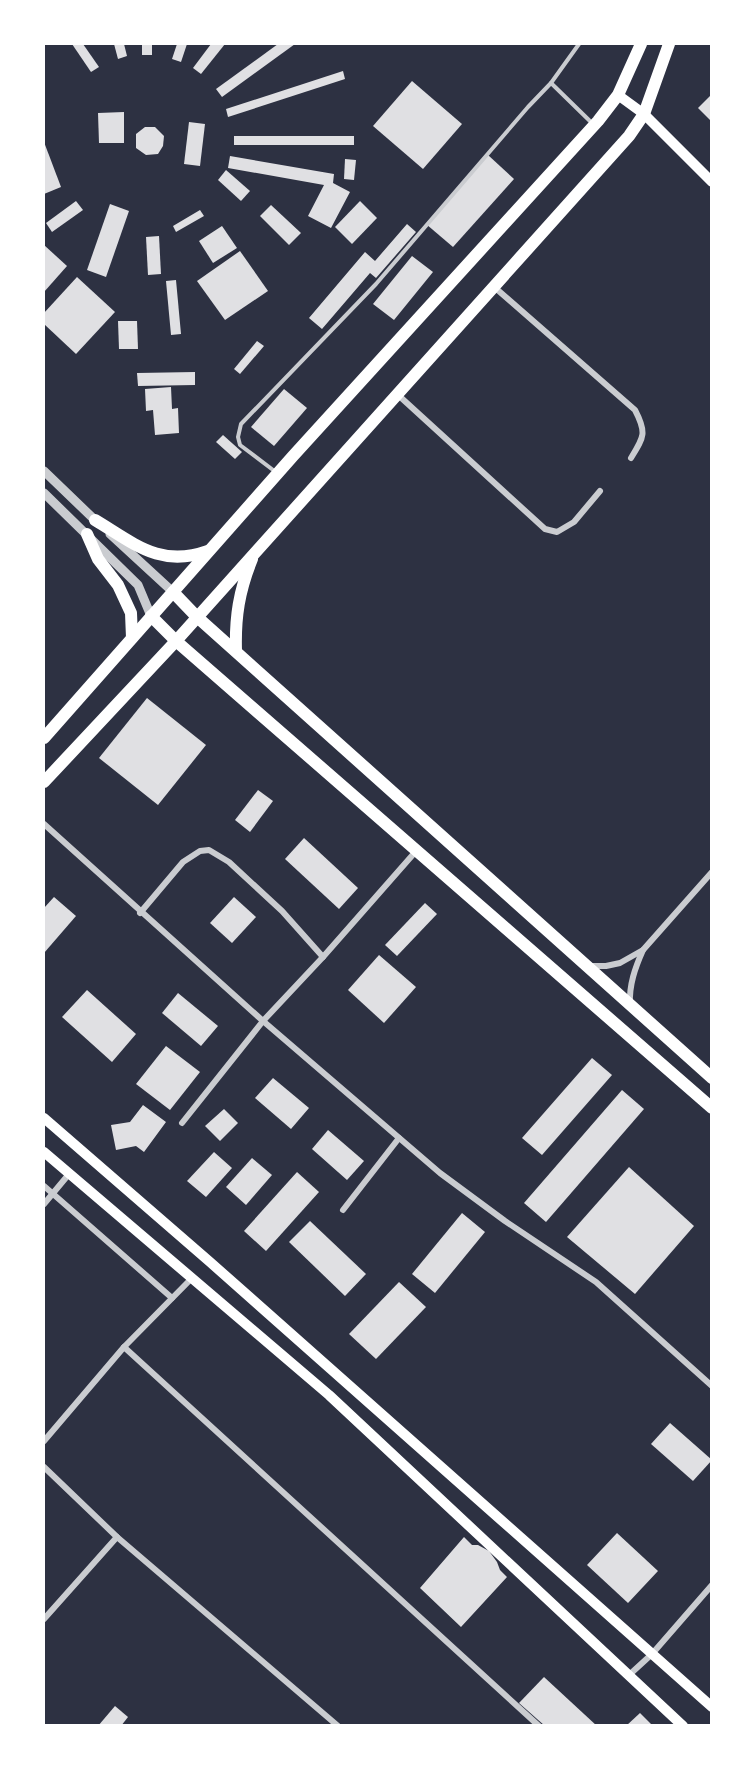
<svg xmlns="http://www.w3.org/2000/svg" width="755" height="1769" font-family="Bitter,serif">
  <style>
    .building { fill: #e0e0e3 }
    .lines { fill: none; stroke-linecap: round; stroke-linejoin: round }
    .service { stroke: #caccd0; stroke-width: 4 }
    .minor { stroke: #caccd0; stroke-width: 6 }
    .tertiary { stroke: #caccd0; stroke-width: 9 }
    .secondary { stroke: #fff; stroke-width: 10 }
    .primary { stroke: #fff; stroke-width: 12 }
  </style>
  <rect width="100%" height="100%" fill="#2d3142"/>
  <g class="building">
    <path d="M72,44H83L99,67L91,72Z"/>
    <path d="M114,44H124L127,56L118,59Z"/>
    <rect x="142" y="44" width="10" height="11"/>
    <path d="M177,44H187L181,62L172,59Z"/>
    <path d="M211,44H225L201,74L193,68Z"/>
    <path d="M278,44H295L222,97L216,89Z"/>
    <path d="M343,71L345,79L228,117L226,109Z"/>
    <path d="M412,81L462,124L423,169L373,126Z"/>
    <path d="M712,94V122L698,108Z"/>
    <path d="M124,112V143H99L98,113Z"/>
    <path d="M189,122L205,124L200,166L184,164Z"/>
    <path d="M145,127H155L164,136L163,146L158,154L146,155L136,148V134Z"/>
    <rect x="234" y="136" width="120" height="9"/>
    <path d="M44,142L61,187L44,194Z"/>
    <path d="M488,155L514,179L453,247L426,224Z"/>
    <path d="M230,156L334,174L333,183L350,192L331,228L308,216L324,185L228,168Z"/>
    <path d="M345,159L356,160L354,180L344,179Z"/>
    <path d="M226,170L250,191L241,201L218,180Z"/>
    <path d="M76,201L83,210L52,232L46,223Z"/>
    <path d="M360,201L377,218L352,244L335,227Z"/>
    <path d="M110,204L129,211L106,277L87,270Z"/>
    <path d="M271,205L301,233L289,245L260,216Z"/>
    <path d="M200,210L204,216L176,232L173,226Z"/>
    <path d="M407,224L416,232L376,278L370,273L322,329L309,318L365,252L375,261Z"/>
    <path d="M222,226L237,248L213,263L199,241Z"/>
    <path d="M159,236L161,274L148,275L146,237Z"/>
    <path d="M44,245L67,266L44,292Z"/>
    <path d="M240,251L268,291L225,320L197,281Z"/>
    <path d="M412,256L433,272L394,320L373,304Z"/>
    <path d="M77,277L115,312L76,354L44,324V313Z"/>
    <path d="M176,280L181,334L171,335L166,281Z"/>
    <path d="M118,321H137L138,349H119Z"/>
    <path d="M257,341L264,346L240,374L234,369Z"/>
    <path d="M195,372V385L138,386L137,373Z"/>
    <path d="M171,387L172,409L178,408L179,433L155,435L153,410L146,411L145,389Z"/>
    <path d="M284,389L307,408L274,446L251,427Z"/>
    <path d="M223,435L242,452L235,459L216,442Z"/>
    <path d="M147,698L206,745L158,805L99,758Z"/>
    <path d="M258,790L273,801L250,832L235,820Z"/>
    <path d="M304,838L358,888L339,909L285,859Z"/>
    <path d="M54,897L76,916L44,953V908Z"/>
    <path d="M234,897L256,917L232,943L210,923Z"/>
    <path d="M425,903L437,914L397,956L385,945Z"/>
    <path d="M379,955L416,987L384,1023L348,990Z"/>
    <path d="M87,990L136,1034L112,1062L62,1017Z"/>
    <path d="M178,993L218,1026L201,1046L162,1013Z"/>
    <path d="M166,1046L200,1072L170,1110L136,1084Z"/>
    <path d="M592,1058L612,1075L542,1155L522,1138Z"/>
    <path d="M273,1078L309,1108L291,1129L255,1098Z"/>
    <path d="M622,1090L644,1109L546,1222L524,1203Z"/>
    <path d="M143,1105L166,1122L144,1152L136,1146L116,1150L111,1125L130,1122Z"/>
    <path d="M224,1109L238,1123L220,1141L205,1126Z"/>
    <path d="M328,1130L364,1161L347,1180L312,1149Z"/>
    <path d="M214,1152L232,1168L206,1197L187,1181Z"/>
    <path d="M252,1158L272,1175L246,1205L226,1187Z"/>
    <path d="M629,1167L694,1226L635,1294L567,1237Z"/>
    <path d="M297,1172L319,1192L266,1251L244,1231Z"/>
    <path d="M462,1213L485,1232L435,1293L412,1274Z"/>
    <path d="M310,1221L366,1274L345,1296L289,1242Z"/>
    <path d="M399,1282L426,1307L376,1359L349,1334Z"/>
    <path d="M670,1423L712,1460L693,1481L651,1444Z"/>
    <path d="M617,1533L658,1571L628,1603L587,1565Z"/>
    <path d="M464,1537L472,1545H478L489,1551L497,1562L500,1570L507,1577L461,1627L420,1588Z"/>
    <path d="M544,1677L597,1726H545L519,1703Z"/>
    <path d="M115,1706L128,1717L121,1726H98Z"/>
    <path d="M640,1713L653,1726H626Z"/>
  </g>
  <g class="lines">
    <g class="service">
      <path d="M551,83L594,125"/>
      <path d="M277,473L240,445L238,437L241,424L376,284L528,107L551,83L579,44"/>
    </g>
    <g class="minor">
      <path d="M493,286L635,410C647,433 644,437 631,458"/>
      <path d="M397,394L545,529L557,532L574,522L600,491"/>
      <path d="M44,824L263,1021L440,1173L505,1221L596,1282L712,1386"/>
      <path d="M140,913L183,862L200,851L209,850L229,862L282,911L323,957L263,1021L182,1123"/>
      <path d="M323,957L417,850"/>
      <path d="M589,966H606L620,963L643,950L712,872"/>
      <path d="M630,1004C629,985 635,968 643,950"/>
      <path d="M44,1186L172,1298"/>
      <path d="M44,1204L69,1174"/>
      <path d="M343,1210L399,1138"/>
      <path d="M124,1347L539,1726"/>
      <path d="M44,1441L124,1347L192,1278"/>
      <path d="M44,1467L117,1537L338,1726"/>
      <path d="M44,1619L117,1537"/>
      <path d="M628,1676L652,1654L712,1585"/>
    </g>
    <g class="tertiary">
      <path d="M44,471L98,523"/>
      <path d="M44,493L138,585L151,616"/>
      <path d="M110,534L173,592"/>
    </g>
    <g class="secondary">
      <path d="M618,95L644,114L712,182"/>
      <path d="M44,1118L210,1262L712,1707"/>
      <path d="M44,1152L329,1395L683,1726"/>
    </g>
    <g class="primary">
      <path d="M95,520C135,544 160,568 208,551"/>
      <path d="M87,534L98,559L118,585L131,613L132,638"/>
      <path d="M173,592L196,616L712,1078"/>
      <path d="M151,616L176,641L712,1108"/>
      <path d="M236,651C235,617 239,591 252,559"/>
      <path d="M44,738L293,456L598,121L618,95L641,44"/>
      <path d="M44,782L176,641L629,136L644,114L669,44"/>
    </g>
  </g>
  <rect width="755" height="1769" fill="none" stroke="#ffffff" stroke-width="90"/>
</svg>
